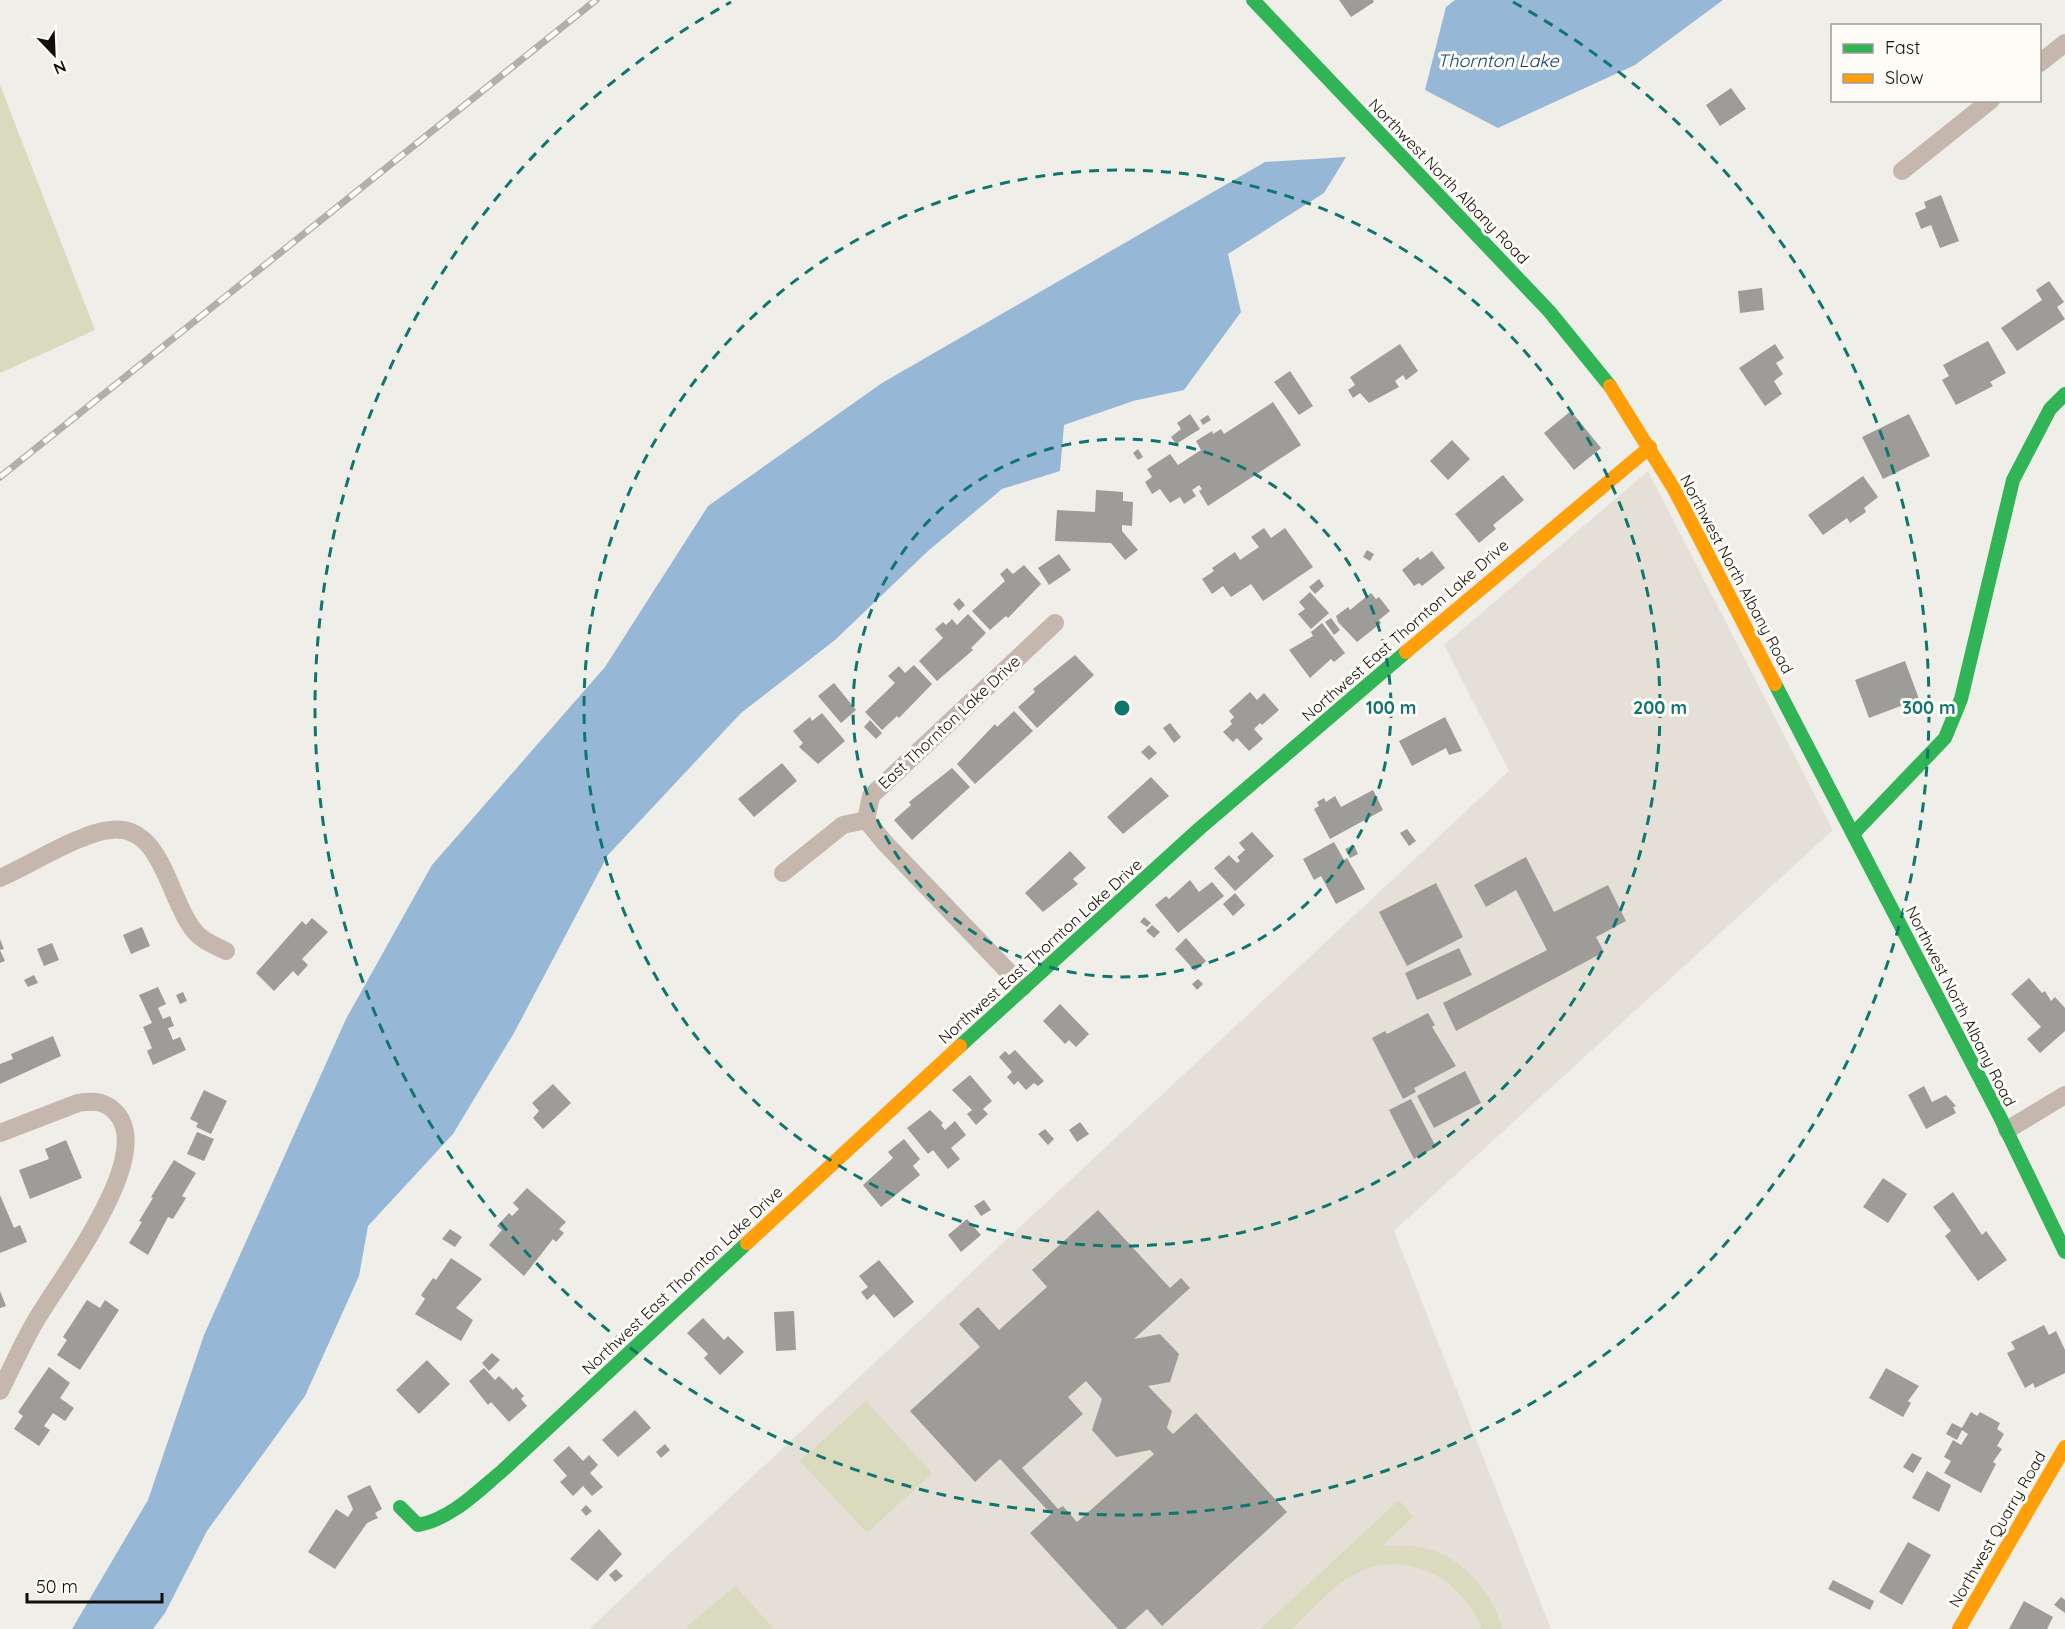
<svg xmlns="http://www.w3.org/2000/svg" width="2065" height="1629" font-family="Quicksand,sans-serif">
  <style>
    .built { fill: #e5e0d7 }
    .green { fill: #d9dabe }
    .water { fill: #97b7d7 }
    .building { fill: #9d9c98; fill-rule: evenodd }
    .lines { fill: none; stroke-linecap: round; stroke-linejoin: round }
    .street { stroke: #c5b6ae; stroke-width: 18 }
    .fast { stroke: #30b455; stroke-width: 14 }
    .slow { stroke: #ff9f0a; stroke-width: 14 }
    .rail-casing { stroke: #b4ada8; stroke-width: 7 }
    .rail { stroke: #fffcf7; stroke-width: 4.5; stroke-dasharray: 14; stroke-linecap: butt }
    .ring { fill: none; stroke: #0f766e; stroke-width: 3; stroke-dasharray: 10 8 }
    .labels { text-anchor: middle; stroke-width: 6; stroke-linejoin: round; paint-order: stroke }
    .street-label { font-size: 16px; fill: #100f0c; stroke: #fffcf7 }
    .water-label { font-size: 18px; font-style: italic; fill: #0c416e; stroke: #fffcf7 }
    .centre { fill: #0f766e; stroke: #fffcf7; stroke-width: 3 }
    .ring-label { font-size: 18px; text-anchor: middle; font-weight: bold; fill: #0f766e; stroke: #fffcf7; stroke-width: 6; stroke-linejoin: round; paint-order: stroke }
  </style>
  <rect width="100%" height="100%" fill="#f0eee9"/>
  <path class="built" d="M1648,471L1833,830L1394,1231L1551,1629H589L1509,771L1444,645Z"/>
  <g class="green">
    <path d="M0,85L95,330L0,373Z"/>
    <path d="M866,1401L932,1473L867,1533L800,1461Z"/>
    <path d="M1399,1500L1413,1517L1382,1546C1394,1547 1407,1545 1419,1547C1459,1553 1493,1591 1502,1629H1482C1461,1575 1399,1544 1346,1579C1327,1592 1309,1613 1292,1629H1260Z"/>
    <path d="M735,1586L774,1629H684Z"/>
  </g>
  <g class="water">
    <path d="M1455,0H1723L1635,65L1498,128L1425,90L1446,7Z"/>
    <path d="M1346,157L1324,193L1228,254L1241,312L1184,390L1133,401L1064,425L1060,471L1002,489L928,551L835,640L741,713L608,855L514,1033L453,1134L368,1226L359,1276L305,1396L207,1531L165,1613L153,1629H72L148,1500L204,1335L346,1019L432,865L605,667L708,506L882,383L1265,162Z"/>
  </g>
  <g class="building">
    <path d="M1339,0H1373L1374,2L1351,17Z"/>
    <path d="M1731,88L1746,109L1720,126L1706,105Z"/>
    <path d="M1941,195L1959,241L1940,248L1931,225L1921,229L1915,213L1926,208L1924,202Z"/>
    <path d="M2049,281L2064,302L2057,307L2065,319L2017,351L2001,328L2042,300L2036,290Z"/>
    <path d="M1762,288L1764,310L1740,313L1738,291Z"/>
    <path d="M1988,341L2006,373L1990,382L1993,386L1956,405L1942,380L1949,376L1943,365Z"/>
    <path d="M1400,344L1418,371L1406,380L1403,375L1395,381L1399,387L1369,403L1360,393L1353,398L1348,390L1355,385L1350,377Z"/>
    <path d="M1775,344L1784,358L1776,363L1783,374L1774,381L1782,394L1765,406L1739,368Z"/>
    <path d="M1290,371L1313,406L1299,415L1274,382Z"/>
    <path d="M1273,402L1301,445L1208,506L1199,491L1202,489L1199,485L1192,490L1196,496L1184,504L1180,497L1170,503L1160,489L1152,494L1145,482L1152,477L1147,469L1170,454L1178,465L1201,450L1196,441L1212,431L1213,434L1221,429L1224,434Z"/>
    <path d="M1571,411L1601,448L1574,470L1544,433Z"/>
    <path d="M1190,414L1200,429L1176,444L1171,437L1181,429L1177,423Z"/>
    <path d="M1909,414L1930,456L1883,479L1862,437Z"/>
    <path d="M1208,415L1211,420L1203,425L1200,420Z"/>
    <path d="M1452,440L1470,459L1448,480L1430,461Z"/>
    <path d="M1138,449L1143,457L1138,460L1133,453Z"/>
    <path d="M1503,475L1524,500L1493,525L1496,529L1479,543L1455,514Z"/>
    <path d="M1863,476L1878,497L1864,508L1866,512L1850,523L1847,518L1823,535L1808,515Z"/>
    <path d="M1096,490L1123,492V501L1133,502L1132,526L1122,525V531L1138,550L1125,560L1111,543L1055,541L1057,510L1095,512Z"/>
    <path d="M1264,528L1271,538L1285,528L1313,567L1263,601L1251,584L1231,597L1223,586L1212,594L1202,579L1214,571L1212,568L1235,552L1240,560L1259,547L1251,537Z"/>
    <path d="M1367,550L1374,554L1370,561L1363,557Z"/>
    <path d="M1432,551L1445,568L1422,586L1419,583L1414,586L1402,570L1418,557L1420,560Z"/>
    <path d="M1059,554L1071,570L1049,585L1038,568Z"/>
    <path d="M1024,565L1041,584L1008,618L1006,616L990,630L972,611L1005,581L1000,574L1007,568L1013,574Z"/>
    <path d="M1319,579L1324,586L1315,594L1309,587Z"/>
    <path d="M1310,592L1329,613L1311,629L1298,614L1305,609L1299,602Z"/>
    <path d="M1371,593L1376,599L1379,597L1390,611L1379,620L1381,623L1357,642L1338,622L1336,616L1348,607L1350,610Z"/>
    <path d="M959,598L965,605L959,611L953,604Z"/>
    <path d="M968,614L986,633L971,648L973,650L937,681L919,661L943,638L935,629L943,622L946,625L952,619L957,625Z"/>
    <path d="M1331,618L1340,630L1334,635L1325,622Z"/>
    <path d="M1322,623L1345,653L1334,662L1331,659L1310,678L1289,650L1313,636L1311,632Z"/>
    <path d="M1075,655L1094,675L1037,728L1018,707L1035,692L1033,689Z"/>
    <path d="M1905,661L1919,699L1869,718L1855,680Z"/>
    <path d="M914,665L932,684L899,718L897,716L882,730L865,712L895,683L888,676L899,666L905,673Z"/>
    <path d="M834,683L856,710L841,723L818,696Z"/>
    <path d="M1250,692L1257,700L1264,693L1279,710L1262,725L1260,723L1254,729L1263,739L1249,751L1237,738L1233,742L1223,732L1232,724L1230,721L1234,717L1229,711Z"/>
    <path d="M1014,711L1033,731L975,784L957,764L995,724L997,727Z"/>
    <path d="M822,713L845,741L818,764L799,747L803,743L793,731L810,717L812,721Z"/>
    <path d="M1445,717L1462,751L1449,755L1446,748L1412,766L1399,741Z"/>
    <path d="M870,720L882,733L876,739L864,727Z"/>
    <path d="M1170,723L1181,737L1174,743L1163,728Z"/>
    <path d="M1149,745L1157,753L1149,760L1141,752Z"/>
    <path d="M782,763L797,781L754,817L738,799Z"/>
    <path d="M952,768L970,787L912,840L894,820L911,805L909,802Z"/>
    <path d="M1151,777L1169,796L1123,834L1107,817Z"/>
    <path d="M1373,790L1383,810L1330,839L1314,809L1319,806L1317,802L1324,798L1326,802L1335,796L1341,807Z"/>
    <path d="M1407,829L1416,841L1409,846L1400,833Z"/>
    <path d="M1252,832L1274,856L1235,891L1214,868L1229,855L1237,863L1240,861L1237,857L1245,850L1239,843Z"/>
    <path d="M1334,842L1344,860L1347,858L1365,889L1336,904L1321,876L1314,880L1303,859Z"/>
    <path d="M1354,845L1358,854L1350,858L1345,849Z"/>
    <path d="M1070,851L1086,868L1073,879L1078,884L1043,912L1025,893Z"/>
    <path d="M1526,857L1554,912L1608,885L1626,921L1596,937L1604,952L1456,1031L1443,1003L1547,950L1516,890L1486,907L1474,885Z"/>
    <path d="M1190,880L1199,892L1212,882L1224,896L1178,933L1155,905L1166,896L1169,899Z"/>
    <path d="M1436,883L1463,937L1407,966L1379,912Z"/>
    <path d="M1235,893L1245,905L1233,916L1223,904Z"/>
    <path d="M1144,917L1151,923L1147,927L1140,922Z"/>
    <path d="M312,918L328,932L302,959L308,965L298,976L293,971L274,991L256,973L302,921L306,925Z"/>
    <path d="M1152,925L1160,932L1154,938L1146,931Z"/>
    <path d="M142,927L150,946L131,954L123,935Z"/>
    <path d="M1186,938L1206,961L1195,971L1175,949Z"/>
    <path d="M0,939L4,949L0,950L5,961L0,963Z"/>
    <path d="M52,943L59,960L44,966L37,949Z"/>
    <path d="M1459,948L1472,975L1417,1000L1405,973Z"/>
    <path d="M34,975L38,983L28,987L24,980Z"/>
    <path d="M2029,978L2042,993L2045,991L2051,1001L2055,997L2065,1008V1031L2040,1053L2027,1039L2041,1027L2011,994Z"/>
    <path d="M1198,979L1203,984L1197,990L1192,984Z"/>
    <path d="M158,987L166,1004L158,1008L163,1019L170,1016L174,1026L168,1028L173,1040L180,1037L186,1050L153,1065L147,1051L152,1048L143,1027L152,1023L139,995Z"/>
    <path d="M183,992L187,1001L180,1004L176,995Z"/>
    <path d="M1060,1004L1089,1034L1076,1047L1069,1040L1065,1044L1043,1021Z"/>
    <path d="M1428,1013L1435,1025L1432,1027L1456,1066L1414,1088L1416,1092L1403,1099L1372,1038L1385,1031L1387,1034Z"/>
    <path d="M53,1036L61,1056L0,1084V1064L13,1059L11,1054Z"/>
    <path d="M1015,1050L1044,1081L1038,1086L1034,1083L1026,1090L1018,1081L1014,1085L1007,1077L1012,1072L999,1057L1005,1051L1009,1055Z"/>
    <path d="M1465,1071L1481,1103L1434,1128L1417,1096Z"/>
    <path d="M970,1075L992,1101L983,1109L988,1114L976,1125L967,1114L972,1110L952,1090Z"/>
    <path d="M553,1084L571,1103L543,1129L533,1118L539,1111L532,1103Z"/>
    <path d="M1924,1086L1932,1102L1946,1095L1956,1106L1953,1107L1956,1113L1926,1129L1908,1095Z"/>
    <path d="M204,1090L227,1101L211,1134L196,1127L198,1123L190,1119Z"/>
    <path d="M1411,1099L1436,1147L1414,1159L1389,1110Z"/>
    <path d="M930,1110L943,1123L941,1125L945,1130L955,1121L966,1135L951,1148L960,1159L948,1169L933,1150L928,1154L907,1128Z"/>
    <path d="M1080,1122L1089,1134L1077,1142L1069,1130Z"/>
    <path d="M1045,1129L1054,1139L1048,1145L1038,1134Z"/>
    <path d="M197,1132L214,1139L204,1161L187,1154Z"/>
    <path d="M904,1139L920,1159L913,1166L920,1175L881,1207L863,1185L893,1158L888,1152Z"/>
    <path d="M66,1140L82,1178L30,1199L19,1170L49,1159L45,1149Z"/>
    <path d="M174,1160L196,1173L182,1196L186,1198L173,1219L168,1217L148,1255L129,1243L142,1222L139,1221L153,1198L151,1197Z"/>
    <path d="M1883,1178L1907,1194L1888,1223L1863,1207Z"/>
    <path d="M527,1188L566,1222L559,1229L564,1233L556,1242L553,1239L524,1276L489,1245L502,1230L497,1226L509,1213L512,1216L519,1209L513,1203Z"/>
    <path d="M1953,1192L1982,1235L1986,1231L2007,1260L1978,1281L1945,1236L1951,1231L1933,1207Z"/>
    <path d="M0,1195L14,1228L20,1225L27,1242L0,1253Z"/>
    <path d="M984,1200L991,1210L981,1216L974,1206Z"/>
    <path d="M1098,1210L1170,1288L1181,1278L1190,1288L1134,1339L1160,1334L1179,1354L1170,1382L1148,1386L1172,1411L1167,1428L1173,1434L1196,1413L1287,1512L1162,1626L1147,1609L1125,1629H1118L1030,1533L1051,1514L1000,1459L975,1482L910,1411L980,1347L959,1324L978,1307L999,1330L1047,1287L1032,1270ZM1086,1381L1102,1399L1092,1430L1116,1457L1150,1450L1154,1454L1077,1522L1063,1506L1058,1509L1022,1468L1083,1414L1068,1397Z"/>
    <path d="M967,1219L981,1235L961,1252L948,1235Z"/>
    <path d="M450,1229L462,1237L455,1247L442,1239Z"/>
    <path d="M451,1258L482,1279L456,1308L473,1320L461,1341L415,1314L425,1299L421,1295L433,1278L436,1280Z"/>
    <path d="M879,1260L914,1302L894,1318L874,1294L867,1300L861,1292L868,1287L859,1276Z"/>
    <path d="M0,1291L6,1306L0,1308Z"/>
    <path d="M87,1300L100,1308L105,1300L119,1310L80,1370L57,1355L67,1340L63,1337Z"/>
    <path d="M794,1311L796,1350L776,1351L774,1312Z"/>
    <path d="M703,1318L724,1340L728,1336L744,1352L720,1375L704,1358L708,1354L687,1333Z"/>
    <path d="M2044,1325L2049,1335L2056,1331L2065,1350V1373L2035,1388L2033,1383L2025,1388L2007,1353L2015,1349L2011,1342Z"/>
    <path d="M492,1353L500,1360L489,1371L482,1363Z"/>
    <path d="M427,1360L450,1384L419,1414L396,1390Z"/>
    <path d="M49,1367L70,1383L60,1398L74,1408L65,1421L53,1413L44,1426L50,1430L39,1446L14,1429L23,1416L18,1412Z"/>
    <path d="M484,1368L495,1380L499,1376L513,1390L516,1387L524,1396L521,1399L527,1406L509,1422L491,1402L488,1405L469,1381Z"/>
    <path d="M1886,1368L1919,1386L1908,1401L1911,1403L1903,1417L1869,1398Z"/>
    <path d="M635,1410L651,1428L618,1457L602,1440Z"/>
    <path d="M1971,1412L1977,1416L1980,1412L2000,1423L1997,1429L2004,1434L1997,1446L2002,1449L1993,1462L1996,1464L1981,1493L1944,1473L1951,1461L1944,1457L1953,1440L1961,1445L1968,1434L1962,1430L1957,1440L1946,1434L1952,1423L1962,1428Z"/>
    <path d="M665,1444L670,1450L661,1458L656,1452Z"/>
    <path d="M569,1446L583,1461L589,1455L598,1465L590,1473L603,1487L592,1496L583,1486L573,1496L560,1482L567,1476L553,1460Z"/>
    <path d="M1912,1453L1922,1458L1913,1473L1903,1467Z"/>
    <path d="M1927,1471L1951,1485L1939,1512L1912,1498Z"/>
    <path d="M370,1485L382,1509L375,1513L378,1518L367,1523L335,1569L308,1552L336,1509L348,1517L353,1509L347,1496Z"/>
    <path d="M586,1505L592,1511L586,1516L581,1510Z"/>
    <path d="M599,1529L622,1554L597,1581L570,1559Z"/>
    <path d="M1908,1542L1931,1555L1902,1605L1879,1592Z"/>
    <path d="M616,1569L623,1576L615,1582L609,1575Z"/>
    <path d="M1833,1580L1874,1601L1870,1610L1828,1589Z"/>
    <path d="M2061,1597L2065,1600V1613L2054,1605Z"/>
    <path d="M2024,1601L2053,1617L2047,1629H2009Z"/>
  </g>
  <g class="lines">
    <g class="street">
      <path d="M2040,63L2065,43"/>
      <path d="M1902,171L1991,100"/>
      <path d="M783,873L843,825L866,820"/>
      <path d="M0,878C30,865 80,833 110,830C161,823 168,896 192,928C200,940 214,945 226,951"/>
      <path d="M1023,987L885,843L866,820L871,796L1055,623"/>
      <path d="M2007,1130L2065,1095"/>
      <path d="M0,1133L78,1103C94,1100 107,1101 118,1115C153,1160 59,1280 35,1322C22,1344 12,1368 0,1391"/>
    </g>
    <g class="fast">
      <path d="M1253,0L1549,311L1610,386"/>
      <path d="M1775,684L1999,1115L2065,1252"/>
      <path d="M1854,833L1945,738L1961,699L2013,480L2050,409L2065,394"/>
      <path d="M960,1046L1199,829L1406,652"/>
      <path d="M400,1507L418,1525C451,1519 477,1492 502,1471L747,1243"/>
    </g>
    <g class="slow">
      <path d="M1610,386L1674,489L1775,684"/>
      <path d="M1406,652L1650,447"/>
      <path d="M747,1243L960,1046"/>
      <path d="M1959,1629L2065,1447"/>
    </g>
    <defs>
      <path id="rail" d="M0,477L596,0"/>
    </defs>
    <use href="#rail" class="rail-casing"/>
    <use href="#rail" class="rail"/>
  </g>
  <g class="ring">
    <circle cx="1122" cy="708" r="269"/>
    <circle cx="1122" cy="708" r="538"/>
    <path d="M1513 2A807 807 0 1 1 731 2"/>
  </g>
  <g class="labels">
    <g class="street-label">
      <text transform="translate(1449 181) rotate(46)" y="6">Northwest North Albany Road</text>
      <text transform="translate(1737 574) rotate(62)" y="6">Northwest North Albany Road</text>
      <text transform="translate(1405 630) rotate(-41)" y="6">Northwest East Thornton Lake Drive</text>
      <text transform="translate(949 722) rotate(-43)" y="6">East Thornton Lake Drive</text>
      <text transform="translate(1040 951) rotate(-42)" y="6">Northwest East Thornton Lake Drive</text>
      <text transform="translate(1961 1006) rotate(63)" y="6">Northwest North Albany Road</text>
      <text transform="translate(682 1280) rotate(-43)" y="6">Northwest East Thornton Lake Drive</text>
      <text transform="translate(1997 1529) rotate(-60)" y="6">Northwest Quarry Road</text>
    </g>
    <g class="water-label">
      <text x="1498" y="67">Thornton Lake</text>
    </g>
  </g>
  <circle cx="1122" cy="708" r="9" class="centre"/>
  <g class="ring-label">
    <text x="1391" y="714">100 m</text>
    <text x="1660" y="714">200 m</text>
    <text x="1929" y="714">300 m</text>
  </g>
  <rect x="1831" y="24" width="210" height="78" fill="#fffcf7" stroke="#9f9d99" stroke-width="1.5"/>
  <rect x="1843" y="44" width="30" height="9" fill="#30b455" stroke="#9f9d99" stroke-width="1.5"/>
  <text x="1885" y="54" font-size="18" fill="#100f0c">Fast</text>
  <rect x="1843" y="74" width="30" height="9" fill="#ff9f0a" stroke="#9f9d99" stroke-width="1.5"/>
  <text x="1885" y="84" font-size="18" fill="#100f0c">Slow</text>
  <g transform="translate(54 54) rotate(157)" stroke="#fffcf7" stroke-width="4.5" paint-order="stroke">
  <path d="M0-4.5L10 22L0 15L-10 22Z" fill="#100f0c"/>
  <text y="-9" font-size="16" font-weight="bold" text-anchor="middle" fill="#100f0c">N</text>
  </g>
  <path d="M27 1593v9h135v-9" fill="none" stroke="#100f0c" stroke-width="3"/>
  <text x="36" y="1593" font-size="18" fill="#100f0c" stroke="#fffcf7" stroke-width="4.5" paint-order="stroke">50 m</text>
</svg>
